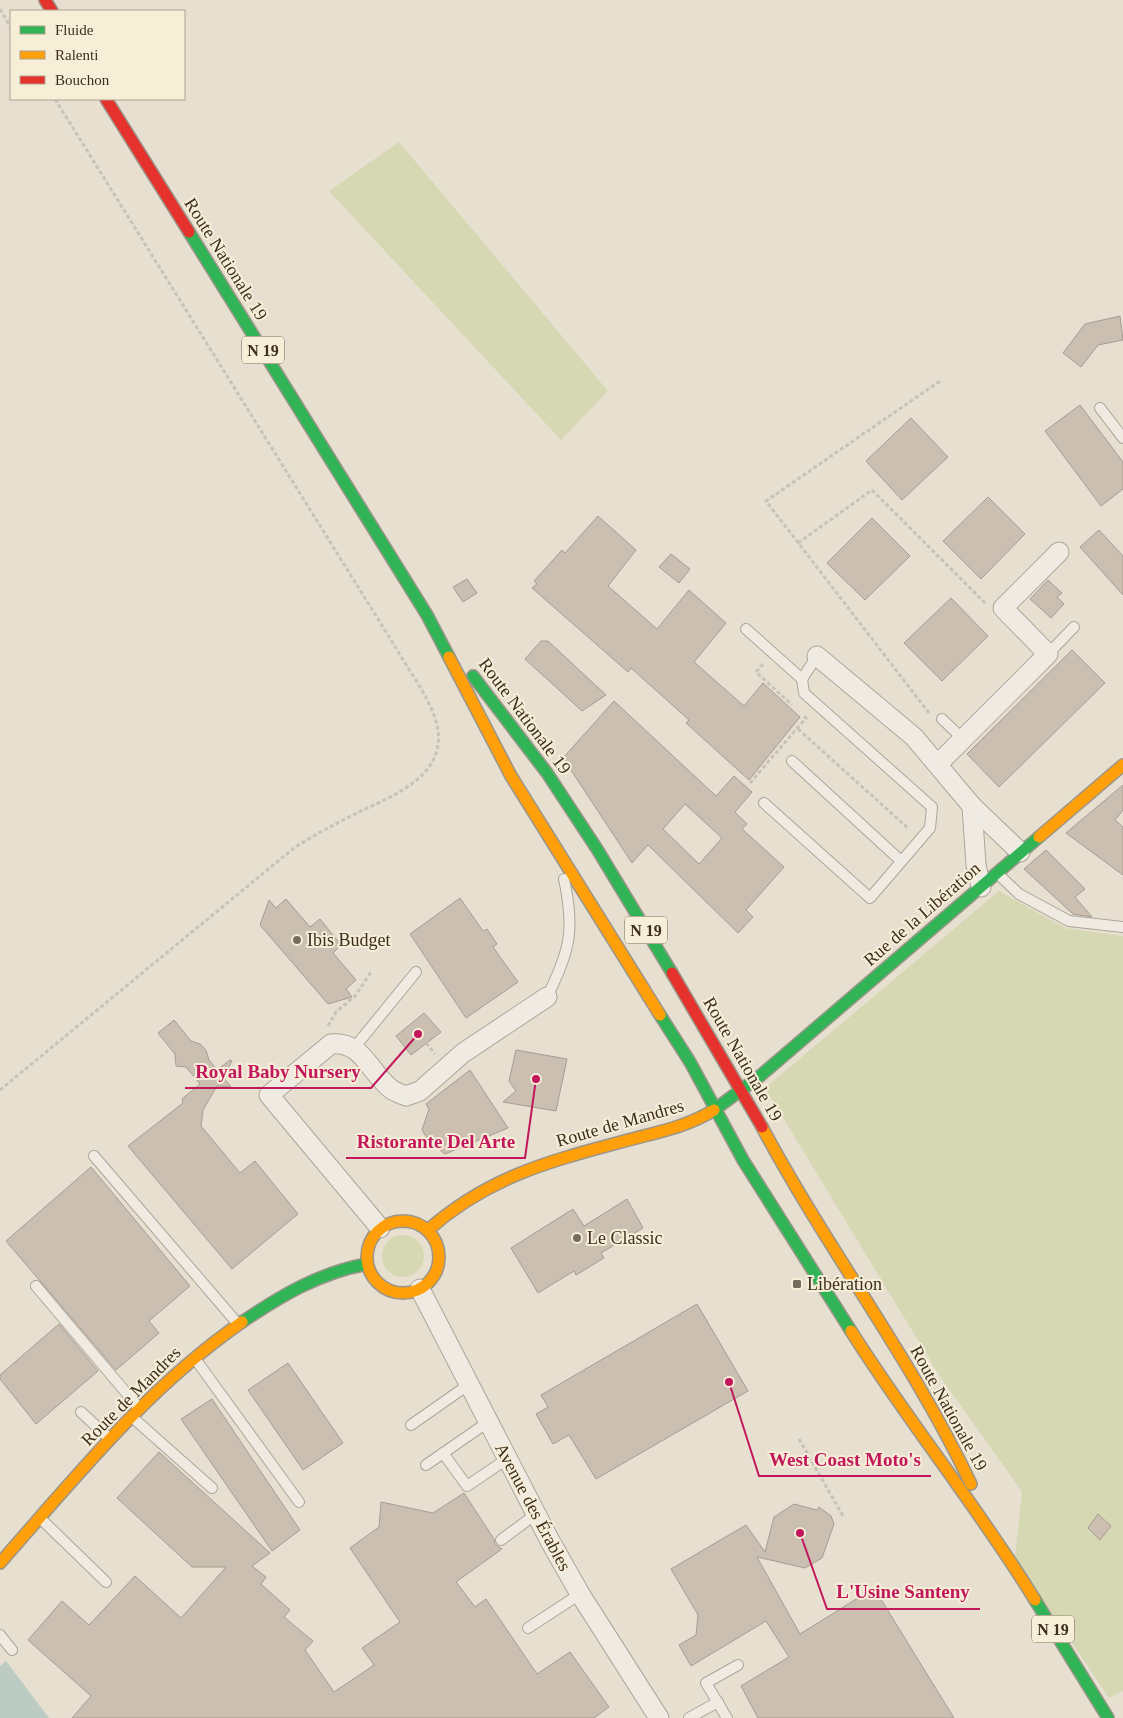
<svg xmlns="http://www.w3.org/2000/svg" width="1123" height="1718" font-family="Georgia,serif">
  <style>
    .green { fill: #d6d7b3 }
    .water { fill: #bcccc2 }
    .building { fill: #cbbfb2; stroke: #a89c90; fill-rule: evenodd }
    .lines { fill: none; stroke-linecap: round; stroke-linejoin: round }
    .lane-casing { stroke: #ada599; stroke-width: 12 }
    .street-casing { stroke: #ada599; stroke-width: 21 }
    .fast-casing { stroke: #9c958a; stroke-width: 14 }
    .slow-casing { stroke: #9c958a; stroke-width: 14 }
    .jam-casing { stroke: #9c958a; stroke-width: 14 }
    .path { stroke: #c8c2b9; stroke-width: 3; stroke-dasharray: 4 2.5; stroke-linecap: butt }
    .lane { stroke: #efebe3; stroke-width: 10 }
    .street { stroke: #efebe3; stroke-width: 19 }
    .fast { stroke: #30b455; stroke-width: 11 }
    .slow { stroke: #ff9f0a; stroke-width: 11 }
    .jam { stroke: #e5322d; stroke-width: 11 }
    .poi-dot { fill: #786c5e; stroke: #f7eed8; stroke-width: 2 }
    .labels { text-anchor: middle; stroke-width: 4; stroke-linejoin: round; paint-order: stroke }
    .shield { fill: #f7eed8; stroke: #756857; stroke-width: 1 }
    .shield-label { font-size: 16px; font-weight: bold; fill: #3d2e20 }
    .street-label { font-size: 18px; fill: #3d2e20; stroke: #f7eed8 }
    .poi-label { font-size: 18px; fill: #3d2e20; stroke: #f7eed8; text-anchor: start }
    .leader { fill: none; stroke: #c2185b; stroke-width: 2 }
    .callout-dot { fill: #c2185b; stroke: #f7eed8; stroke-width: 2 }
    .callout-label { font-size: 19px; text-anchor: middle; font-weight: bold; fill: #c2185b; stroke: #f7eed8; stroke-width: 4; stroke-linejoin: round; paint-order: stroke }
  </style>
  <rect width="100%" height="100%" fill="#e7e0d1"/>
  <g class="green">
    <path d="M399,142L608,391L561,440L329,191Z"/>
    <path d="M999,891L1065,928L1123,936V1691L1109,1698L1015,1558L1022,1492L939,1375L765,1088Z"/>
    <circle cx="403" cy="1256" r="21"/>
  </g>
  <path class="water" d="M6,1661L49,1718H0V1666Z"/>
  <g class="building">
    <path d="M1120,316L1123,340L1098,345L1081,367L1063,353L1085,324Z"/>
    <path d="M1080,405L1123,462V489L1101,506L1045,431Z"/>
    <path d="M911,418L948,457L902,500L866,461Z"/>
    <path d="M988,497L1025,534L981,579L943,541Z"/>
    <path d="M598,516L636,550L608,586L657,629L689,590L726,623L694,662L744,706L763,683L800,717L749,780L686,723L689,720L631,668L628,672L532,588L537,584L534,581L562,550L565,553Z"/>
    <path d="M872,518L910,556L865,600L827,563Z"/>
    <path d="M1099,530L1123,556V595L1080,547Z"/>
    <path d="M671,554L690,569L679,583L659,567Z"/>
    <path d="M467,579L477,593L463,602L453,587Z"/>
    <path d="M1048,580L1062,593L1057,597L1064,604L1051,618L1030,599Z"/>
    <path d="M951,598L988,636L942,681L904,643Z"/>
    <path d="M541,641H548L606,695L582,711L525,659Z"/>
    <path d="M1072,650L1105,683L999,787L967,754Z"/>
    <path d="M614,701L716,796L734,776L752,792L735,812L747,824L742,829L784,867L746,910L753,917L738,933L648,845L632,863L563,758ZM685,804L722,838L699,864L663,829Z"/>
    <path d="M1123,785V810L1115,820L1123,827V875L1066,833Z"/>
    <path d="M1046,850L1085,889L1075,897L1092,917L1073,914L1024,869Z"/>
    <path d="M460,898L483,931L487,929L497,944L493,947L518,982L466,1018L410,934Z"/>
    <path d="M286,899L310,927L320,919L341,945L333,953L356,980L346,989L352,997L328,1004L260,925L269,900L276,908Z"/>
    <path d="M424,1013L441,1032L411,1055L396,1036Z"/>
    <path d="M174,1020L191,1041L200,1044L206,1050L209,1060L217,1070L230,1060L232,1061L223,1077L231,1087L217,1086L203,1110L201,1126L240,1173L255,1161L298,1214L232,1269L128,1146L183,1103L182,1099L200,1084L186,1067L176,1066L175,1054L158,1033Z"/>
    <path d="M516,1050L567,1059L556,1111L503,1102L516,1091L509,1081Z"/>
    <path d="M470,1070L508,1128L445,1154L429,1141L422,1130L429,1109L426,1104Z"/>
    <path d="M91,1167L190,1286L149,1321L159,1333L116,1370L6,1241Z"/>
    <path d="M627,1199L643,1228L601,1253L604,1258L576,1275L574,1271L538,1293L511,1248L573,1209L584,1226Z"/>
    <path d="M697,1304L748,1391L596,1479L569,1435L553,1444L536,1414L548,1407L541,1395Z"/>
    <path d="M59,1324L98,1371L36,1424L0,1379V1375Z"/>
    <path d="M288,1363L343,1443L303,1470L248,1390Z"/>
    <path d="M212,1399L300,1530L272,1551L181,1419Z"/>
    <path d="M159,1452L270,1553L252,1566L266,1577L261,1584L290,1610L284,1617L313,1641L305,1650L334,1692L374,1665L362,1648L400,1622L350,1548L379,1527L381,1502L433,1513L464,1493L494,1539L495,1544L502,1549L456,1582L475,1607L486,1599L537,1674L570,1652L609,1707L594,1718H72L91,1696L28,1640L62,1601L89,1625L135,1576L181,1618L226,1567H192L117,1498Z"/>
    <path d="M794,1504L817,1510L819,1507L831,1516L834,1524L822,1558L805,1568L757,1557L800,1634L874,1588L954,1718H758L741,1686L789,1657L766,1621L691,1666L679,1645L696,1635L698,1615L671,1569L746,1525L765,1552L774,1517Z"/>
    <path d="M1098,1514L1111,1526L1100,1540L1088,1528Z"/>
  </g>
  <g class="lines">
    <defs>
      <g id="lane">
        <path d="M1100,408L1123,438"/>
        <path d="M746,629L802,679"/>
        <path d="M1048,654L1074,627"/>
        <path d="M942,719L963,739"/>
        <path d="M792,761L901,861"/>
        <path d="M764,803L870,898L930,828L932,807L804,693L802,679L817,656"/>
        <path d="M998,874L1019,894L1069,921L1123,927"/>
        <path d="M547,997C570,951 575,930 564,879"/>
        <path d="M354,1048L416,972"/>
        <path d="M94,1156L238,1324"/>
        <path d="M36,1286L139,1408"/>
        <path d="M196,1360L299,1502"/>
        <path d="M81,1412L110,1439"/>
        <path d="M132,1417L212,1488"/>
        <path d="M411,1425L468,1385"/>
        <path d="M443,1453L467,1486L507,1459"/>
        <path d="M426,1465L488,1422"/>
        <path d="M41,1519L106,1582"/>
        <path d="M501,1540L536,1514"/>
        <path d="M528,1628L580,1594"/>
        <path d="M0,1635L12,1650"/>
        <path d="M689,1718L718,1702"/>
        <path d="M727,1718L706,1683L738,1665"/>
      </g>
      <g id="street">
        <path d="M817,656L914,737L972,806L1020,852"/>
        <path d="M938,764L1048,654L1003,608L1059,552"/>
        <path d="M972,806L976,865L981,887"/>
        <path d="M380,1228L269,1095L331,1044C363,1041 369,1072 391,1089C395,1092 401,1094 406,1096L420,1091L463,1053L547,997"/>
        <path d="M420,1289L550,1541L580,1594L659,1718"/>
      </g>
      <g id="fast">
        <path d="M189,232L427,615L449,657"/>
        <path d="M473,676L547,773L597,849L672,973"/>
        <path d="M660,1015L690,1062L743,1160L851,1331"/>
        <path d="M714,1110L760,1076L1039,837"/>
        <path d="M242,1322C282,1295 319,1273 367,1264"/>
        <path d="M1035,1600L1108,1718"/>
      </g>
      <g id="slow">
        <path d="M449,657L511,776L660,1015"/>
        <path d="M1039,837L1123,765"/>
        <path d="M762,1127C827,1249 912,1359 971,1484"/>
        <circle cx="403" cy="1257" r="36"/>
        <path d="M428,1230C487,1178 546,1162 621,1142C653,1133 685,1128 714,1110"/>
        <path d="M851,1331C909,1423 978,1507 1035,1600"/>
        <path d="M0,1563C75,1478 148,1387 242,1322"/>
      </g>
      <g id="jam">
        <path d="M45,0L52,11"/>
        <path d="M106,99L189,232"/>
        <path d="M672,973L762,1127"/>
      </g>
    </defs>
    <use href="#lane" class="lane-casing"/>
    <use href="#street" class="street-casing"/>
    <use href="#fast" class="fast-casing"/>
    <use href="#slow" class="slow-casing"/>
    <use href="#jam" class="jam-casing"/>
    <g class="path">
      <path d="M0,9L11,28"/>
      <path d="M798,543L872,490L986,604"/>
      <path d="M763,664L756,672L792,705"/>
      <path d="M929,713L766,501L940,381"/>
      <path d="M798,729L909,829"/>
      <path d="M750,783L806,718L804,716"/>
      <path d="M328,1026L336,1012L355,996L371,972"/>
      <path d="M426,1043L435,1054"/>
      <path d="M0,1090L294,848C314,835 335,824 357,813C394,795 451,775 436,721C428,695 409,671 396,648L55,99"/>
      <path d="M799,1439L843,1516"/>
    </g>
    <use href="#lane" class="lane"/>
    <use href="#street" class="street"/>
    <use href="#fast" class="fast"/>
    <use href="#slow" class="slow"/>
    <use href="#jam" class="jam"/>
  </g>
  <g class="poi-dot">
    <circle cx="297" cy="940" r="5"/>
    <circle cx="577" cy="1238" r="5"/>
    <rect x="792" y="1279" width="10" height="10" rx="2.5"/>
  </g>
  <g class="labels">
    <g class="shield">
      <rect x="242" y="336.5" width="42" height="27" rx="4"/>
      <rect x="625" y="916.5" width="42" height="27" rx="4"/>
      <rect x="1032" y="1615.5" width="42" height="27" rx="4"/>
    </g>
    <g class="shield-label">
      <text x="263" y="356">N 19</text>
      <text x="646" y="936">N 19</text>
      <text x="1053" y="1635">N 19</text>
    </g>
    <g class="street-label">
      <text transform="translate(226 259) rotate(58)" y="6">Route Nationale 19</text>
      <text transform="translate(525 716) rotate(53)" y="6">Route Nationale 19</text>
      <text transform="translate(922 914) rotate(-41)" y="6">Rue de la Libération</text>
      <text transform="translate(743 1059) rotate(60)" y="6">Route Nationale 19</text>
      <text transform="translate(620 1123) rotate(-16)" y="6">Route de Mandres</text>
      <text transform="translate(131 1396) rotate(-45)" y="6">Route de Mandres</text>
      <text transform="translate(949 1408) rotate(61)" y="6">Route Nationale 19</text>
      <text transform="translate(533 1507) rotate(62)" y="6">Avenue des Érables</text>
    </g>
    <g class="poi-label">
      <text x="307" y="946">Ibis Budget</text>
      <text x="587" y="1244">Le Classic</text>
      <text x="807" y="1290">Libération</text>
    </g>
  </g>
  <path class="leader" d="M418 1034L371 1088H185M536 1079L525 1158H346M729 1382L759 1476H931M800 1533L827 1609H980"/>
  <g class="callout-dot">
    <circle cx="418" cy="1034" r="5"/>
    <circle cx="536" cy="1079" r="5"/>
    <circle cx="729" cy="1382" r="5"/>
    <circle cx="800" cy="1533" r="5"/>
  </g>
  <g class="callout-label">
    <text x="278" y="1078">Royal Baby Nursery</text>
    <text x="436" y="1148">Ristorante Del Arte</text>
    <text x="845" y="1466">West Coast Moto's</text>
    <text x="903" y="1598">L'Usine Santeny</text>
  </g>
  <rect x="10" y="10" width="175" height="90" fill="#f7eed8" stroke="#ada18e"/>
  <rect x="20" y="26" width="25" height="8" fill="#30b455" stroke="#ada18e"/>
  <text x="55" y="35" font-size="15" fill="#3d2e20">Fluide</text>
  <rect x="20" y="51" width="25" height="8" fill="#ff9f0a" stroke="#ada18e"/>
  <text x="55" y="60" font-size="15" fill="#3d2e20">Ralenti</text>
  <rect x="20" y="76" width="25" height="8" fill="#e5322d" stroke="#ada18e"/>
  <text x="55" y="85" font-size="15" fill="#3d2e20">Bouchon</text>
</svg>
